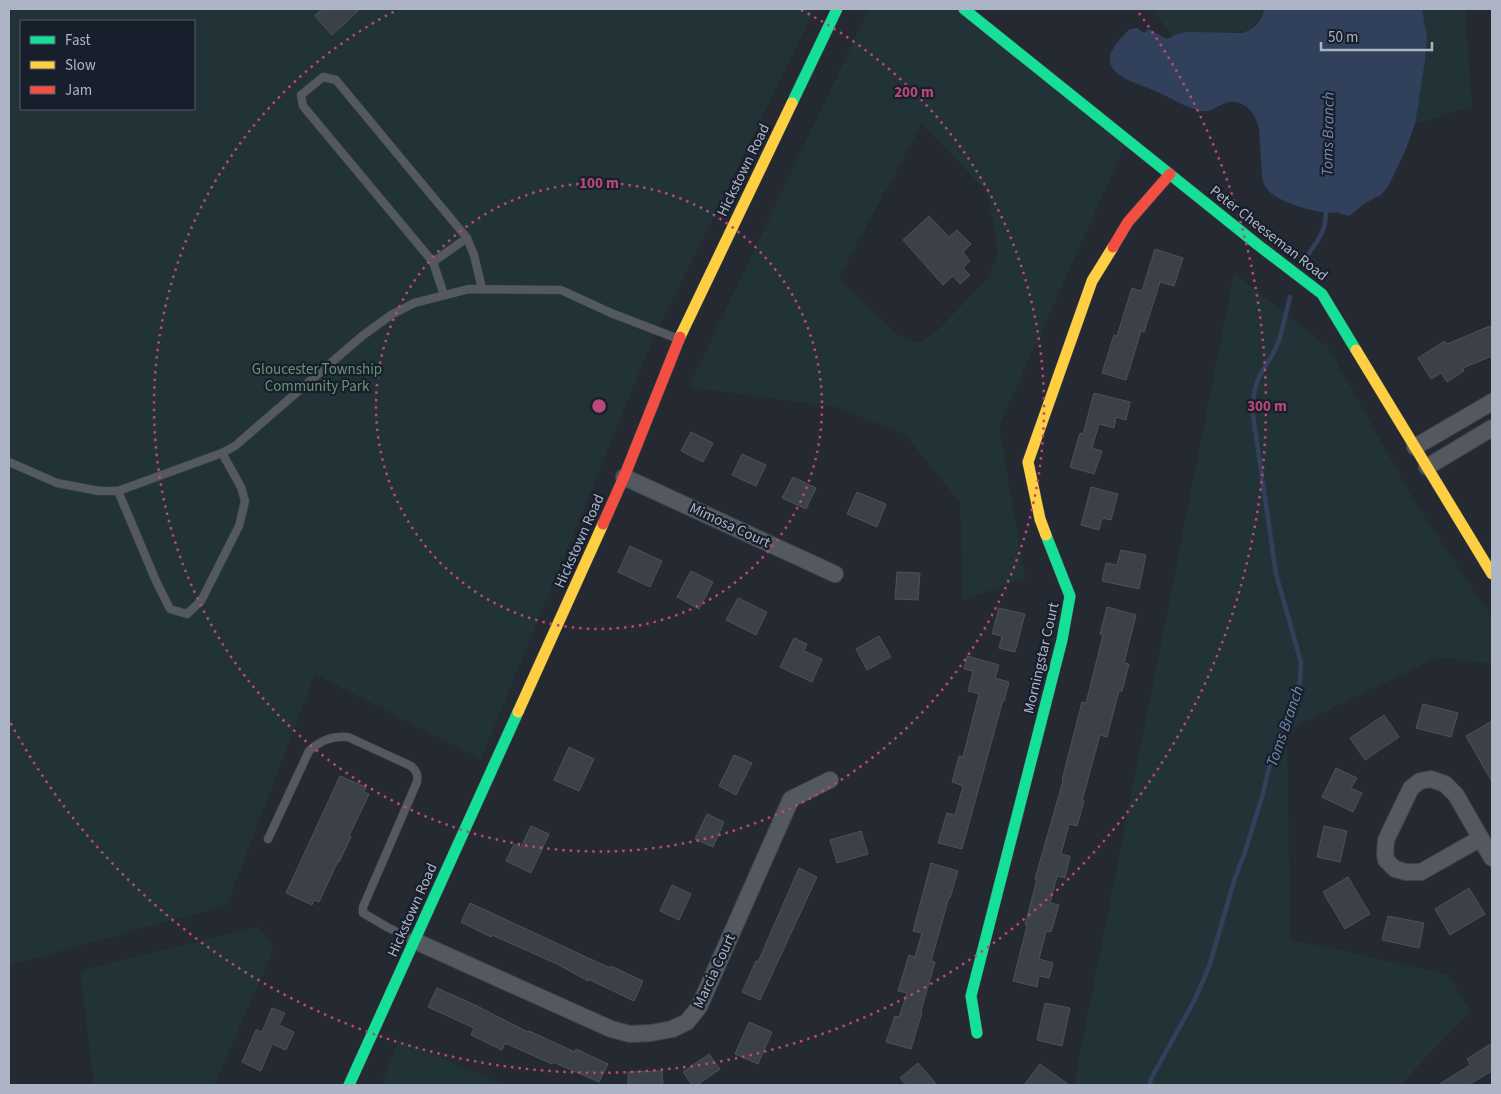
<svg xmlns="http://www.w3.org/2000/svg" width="1501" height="1094" font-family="'Source Sans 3',sans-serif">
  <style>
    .green { fill: #223337; fill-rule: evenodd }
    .water { fill: #31405b }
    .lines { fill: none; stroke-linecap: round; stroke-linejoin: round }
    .stream { stroke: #31405b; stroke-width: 4.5 }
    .building { fill: #3c4049; stroke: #4c515a }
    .lane-casing { stroke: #40444a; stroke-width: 9 }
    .street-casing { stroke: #40444a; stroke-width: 18 }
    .fast-casing { stroke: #40444a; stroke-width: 12 }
    .slow-casing { stroke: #40444a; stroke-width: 12 }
    .jam-casing { stroke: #40444a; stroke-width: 12 }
    .lane { stroke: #545860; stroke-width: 8 }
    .street { stroke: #545860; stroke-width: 16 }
    .fast { stroke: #16e098; stroke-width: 11 }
    .slow { stroke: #ffcf43; stroke-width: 11 }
    .jam { stroke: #f24e42; stroke-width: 11 }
    .ring { fill: none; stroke: #bc477b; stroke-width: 2.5; stroke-dasharray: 2.5 5 }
    .labels { text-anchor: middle; stroke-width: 4.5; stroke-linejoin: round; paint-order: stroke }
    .street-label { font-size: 15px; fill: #adb4c5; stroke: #181f2c }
    .park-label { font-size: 15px; fill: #649572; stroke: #181f2c }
    .water-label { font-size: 16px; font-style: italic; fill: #7489ae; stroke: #181f2c }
    .centre { fill: #bc477b; stroke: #181f2c; stroke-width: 2.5 }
    .ring-label { font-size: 15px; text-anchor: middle; font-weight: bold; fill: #bc477b; stroke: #181f2c; stroke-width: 4.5; stroke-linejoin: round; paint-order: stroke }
  </style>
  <rect width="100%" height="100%" fill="#252931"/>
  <g class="green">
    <path d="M9,9H815L650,346L481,759L315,674L227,905L10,965L9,964ZM21,21H194V109H21Z"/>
    <path d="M869,9H964L1128,139L999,426L1025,578L963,600L960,503L906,435L836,407L689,387ZM922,124L986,191L996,233L997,256L987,280L934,334L918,343L899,336L838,278Z"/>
    <path d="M1153,9H1269L1248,31L1172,37Z"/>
    <path d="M1419,9H1465L1472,107L1401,128Z"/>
    <path d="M1234,273L1328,347L1416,504L1492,618V664L1438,657L1287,730L1290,939L1448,975L1471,1011L1400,1085H1074Z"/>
    <path d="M259,927L274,949L214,1085H94L80,970Z"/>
    <path d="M399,1040L506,1085H381Z"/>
  </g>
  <path class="water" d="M1264,9H1422L1427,38L1425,60L1415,124L1406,149L1389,185L1381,195L1365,203L1349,216L1340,214L1339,212C1324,216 1283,204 1271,193C1265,188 1263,183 1262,176L1259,129C1256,117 1251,107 1239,103C1224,97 1215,114 1200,111C1187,108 1170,98 1158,92C1137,83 1092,73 1117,43C1121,38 1125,33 1130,29L1137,28L1144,33L1149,29L1167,39L1180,33L1189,32L1242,33C1254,30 1263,20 1264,9Z"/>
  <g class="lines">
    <g class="stream">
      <path d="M1308,255C1321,235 1326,232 1326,207"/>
      <path d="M1149,1085L1152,1077L1194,1001L1209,967L1235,878L1245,852L1262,797L1273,752L1298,690L1300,680L1301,662L1276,574L1252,408L1255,388L1260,375L1273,354L1280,338L1290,297"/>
    </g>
  </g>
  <g class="building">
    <path d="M322,9H360L332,35L315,16Z"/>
    <path d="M929,216L949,237L957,230L971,244L963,252L970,261L963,268L970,275L960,284L953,276L943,285L903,240Z"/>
    <path d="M1155,249L1183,258L1174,286L1160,282L1144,332L1141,331L1126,380L1102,373L1114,335L1117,336L1132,288L1142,291Z"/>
    <path d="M1490,326L1492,333V356L1463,368L1464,371L1447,382L1441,373L1431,379L1418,358L1445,341L1447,344Z"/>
    <path d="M1094,393L1130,402L1126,420L1116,417L1114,428L1099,424L1092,448L1102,451L1094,474L1070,467L1080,433L1083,434Z"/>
    <path d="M691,432L713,443L703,462L681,451Z"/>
    <path d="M742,454L766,465L756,486L732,475Z"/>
    <path d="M793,477L816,488L806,509L782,498Z"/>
    <path d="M1091,487L1118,494L1111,520L1102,518L1099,530L1081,525Z"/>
    <path d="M857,492L886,504L877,527L847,514Z"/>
    <path d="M630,546L662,561L650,587L618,572Z"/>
    <path d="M1121,550L1146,555L1139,589L1102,581L1106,563L1117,565Z"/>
    <path d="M691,571L713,582L699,609L677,597Z"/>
    <path d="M897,572L920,573L918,600L895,599Z"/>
    <path d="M738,598L767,612L756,635L726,620Z"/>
    <path d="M1107,607L1136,615L1124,663L1129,664L1122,691H1119L1107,737L1100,735L1082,801H1084L1077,826L1069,824L1061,854L1070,856L1065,878L1057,876L1050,903L1059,905L1051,932L1046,931L1039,959L1053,963L1049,978L1039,976L1037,987L1013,981L1027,926L1025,925L1037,879H1035L1063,781L1062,780L1082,702L1086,703L1103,635L1100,634Z"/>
    <path d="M999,608L1025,614L1015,652L999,648L1002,636L992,634Z"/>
    <path d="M879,636L891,657L867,670L856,649Z"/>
    <path d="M794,638L807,644L804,651L822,659L812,682L780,667Z"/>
    <path d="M967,656L999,665L995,678L1009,682L1004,701L1003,700L962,849L938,843L947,813L955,815L963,786L952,782L959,756L963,757L979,694L968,691L973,671L964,669Z"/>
    <path d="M1423,704L1458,713L1451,737L1416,728Z"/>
    <path d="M1384,715L1399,737L1365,760L1350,738Z"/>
    <path d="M1492,721V782L1466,736Z"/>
    <path d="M569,747L594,759L579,791L554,780Z"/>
    <path d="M734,755L752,763L736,795L719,786Z"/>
    <path d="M1336,768L1357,778L1351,788L1362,793L1353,812L1322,797Z"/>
    <path d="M340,776L366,787L364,792L369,794L349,836L351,837L339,862L338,861L319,902L314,900L312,905L286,893Z"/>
    <path d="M707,814L724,822L713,847L695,839Z"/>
    <path d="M531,826L549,834L531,873L506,861L514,844L521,847Z"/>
    <path d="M1324,826L1347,831L1340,862L1317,857Z"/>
    <path d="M861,831L868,854L837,863L830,840Z"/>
    <path d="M931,863L958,871L950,898L949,897L931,961L935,962L921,1011L922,1012L911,1049L886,1042L895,1016L899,1017L907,993L898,991L909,955L915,957L922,933L913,931Z"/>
    <path d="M799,868L817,877L760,1000L742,992L756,961L758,962Z"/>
    <path d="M1348,877L1370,914L1345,929L1323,892Z"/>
    <path d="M672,885L691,894L679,920L660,911Z"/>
    <path d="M1469,888L1485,914L1450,935L1435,909Z"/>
    <path d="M470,903L610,968L611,966L643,981L634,1001L588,979V981L557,964L492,935L491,937L461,922Z"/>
    <path d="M1388,916L1424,923L1419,948L1382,940Z"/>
    <path d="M437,988L475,1005L528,1032L529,1031L575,1052L576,1049L608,1064L599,1082L553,1062L552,1064L505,1043L502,1050L471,1035L474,1028L428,1007Z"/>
    <path d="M1045,1003L1070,1008L1062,1046L1037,1040Z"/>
    <path d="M272,1008L285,1013L279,1025L294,1032L286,1050L272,1044L261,1071L242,1062L256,1030L262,1032Z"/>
    <path d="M749,1022L772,1032L758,1064L735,1054Z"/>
    <path d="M1492,1043V1071L1468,1085H1438L1470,1065L1467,1059Z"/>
    <path d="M709,1054L720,1069L697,1085H692L683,1072Z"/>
    <path d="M918,1063L937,1085H906L900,1078Z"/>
    <path d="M1040,1064L1069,1085H1024Z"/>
    <path d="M662,1071L663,1085H628V1072Z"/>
  </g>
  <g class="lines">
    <defs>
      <g id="lane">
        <path d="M467,238L433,262L303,106L301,95L323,77L336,80L467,238L474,255L482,289"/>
        <path d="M433,262L444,295"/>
        <path d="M9,462L57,483L99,491H118L222,453L235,446L362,336L391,315L414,303L469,289L561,290L611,313L676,338"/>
        <path d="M118,491L156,581L170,609L187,614L201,601L239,526L245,501L241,487L222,453"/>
        <path d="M268,839L309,751C321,740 332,736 348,737L411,766C417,771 418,775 417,782L363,907V913L387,927L413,940"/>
      </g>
      <g id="street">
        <path d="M1415,447L1492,402"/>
        <path d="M1427,467L1492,428"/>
        <path d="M624,477L835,574"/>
        <path d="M1481,838L1421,872H1406L1395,869L1386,860L1385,854L1386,840L1411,788L1420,781L1431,779L1445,784L1456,795L1492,858"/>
        <path d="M415,941L611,1029L630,1034L651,1033L672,1029L687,1022L699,1007L791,799L830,780"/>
      </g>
      <g id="fast">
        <path d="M964,9L1258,245L1322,294L1356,350"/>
        <path d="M792,103L837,9"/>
        <path d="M977,1033L971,996L1062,640L1070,596L1046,535"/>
        <path d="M349,1085L518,712"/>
      </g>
      <g id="slow">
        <path d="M680,337L792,103"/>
        <path d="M1356,350L1492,574"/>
        <path d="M1046,535L1040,519L1028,462L1092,281L1113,247"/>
        <path d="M518,712L603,524"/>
      </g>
      <g id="jam">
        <path d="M1113,247L1128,222L1170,174"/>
        <path d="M603,524L624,477L680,337"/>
      </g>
    </defs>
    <use href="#lane" class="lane-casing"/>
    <use href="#street" class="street-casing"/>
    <use href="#fast" class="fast-casing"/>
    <use href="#slow" class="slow-casing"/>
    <use href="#jam" class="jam-casing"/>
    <use href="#lane" class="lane"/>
    <use href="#street" class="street"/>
    <use href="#fast" class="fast"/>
    <use href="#slow" class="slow"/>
    <use href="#jam" class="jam"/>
  </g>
  <g class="ring">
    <circle cx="599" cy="406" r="223"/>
    <path d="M801 10A445 445 0 1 1 397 10"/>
    <path d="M1139 13A668 668 0 1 1 9 720"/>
  </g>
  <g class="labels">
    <g class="street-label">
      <text transform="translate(743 170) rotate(-64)" y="5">Hickstown Road</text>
      <text transform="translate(1269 233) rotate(38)" y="5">Peter Cheeseman Road</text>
      <text transform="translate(730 525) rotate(25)" y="5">Mimosa Court</text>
      <text transform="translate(579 541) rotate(-66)" y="5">Hickstown Road</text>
      <text transform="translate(1041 658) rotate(-77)" y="5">Morningstar Court</text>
      <text transform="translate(412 910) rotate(-66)" y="5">Hickstown Road</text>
      <text transform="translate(714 971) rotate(-65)" y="5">Marcia Court</text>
    </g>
    <g class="park-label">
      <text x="317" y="374">Gloucester Township<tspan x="317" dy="17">Community Park</tspan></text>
    </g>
    <g class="water-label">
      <text transform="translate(1327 134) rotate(-89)" y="6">Toms Branch</text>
      <text transform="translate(1284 726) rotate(-71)" y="6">Toms Branch</text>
    </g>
  </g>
  <circle cx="599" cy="406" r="8" class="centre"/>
  <g class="ring-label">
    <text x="914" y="97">200 m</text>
    <text x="599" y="188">100 m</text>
    <text x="1267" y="411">300 m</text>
  </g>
  <rect width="1501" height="1094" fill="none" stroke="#adb4c5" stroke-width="20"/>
  <rect x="20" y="20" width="175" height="90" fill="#181f2c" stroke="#545b69"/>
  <rect x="30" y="36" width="25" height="8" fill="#16e098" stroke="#545b69"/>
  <text x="65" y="45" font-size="15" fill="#adb4c5">Fast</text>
  <rect x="30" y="61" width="25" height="8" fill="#ffcf43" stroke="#545b69"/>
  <text x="65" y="70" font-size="15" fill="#adb4c5">Slow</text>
  <rect x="30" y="86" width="25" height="8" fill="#f24e42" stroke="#545b69"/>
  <text x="65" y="95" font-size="15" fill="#adb4c5">Jam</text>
  <path d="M1321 42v8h111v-8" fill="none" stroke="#adb4c5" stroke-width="2.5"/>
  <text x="1328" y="42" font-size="15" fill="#adb4c5" stroke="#181f2c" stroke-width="4" paint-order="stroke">50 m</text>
</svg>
